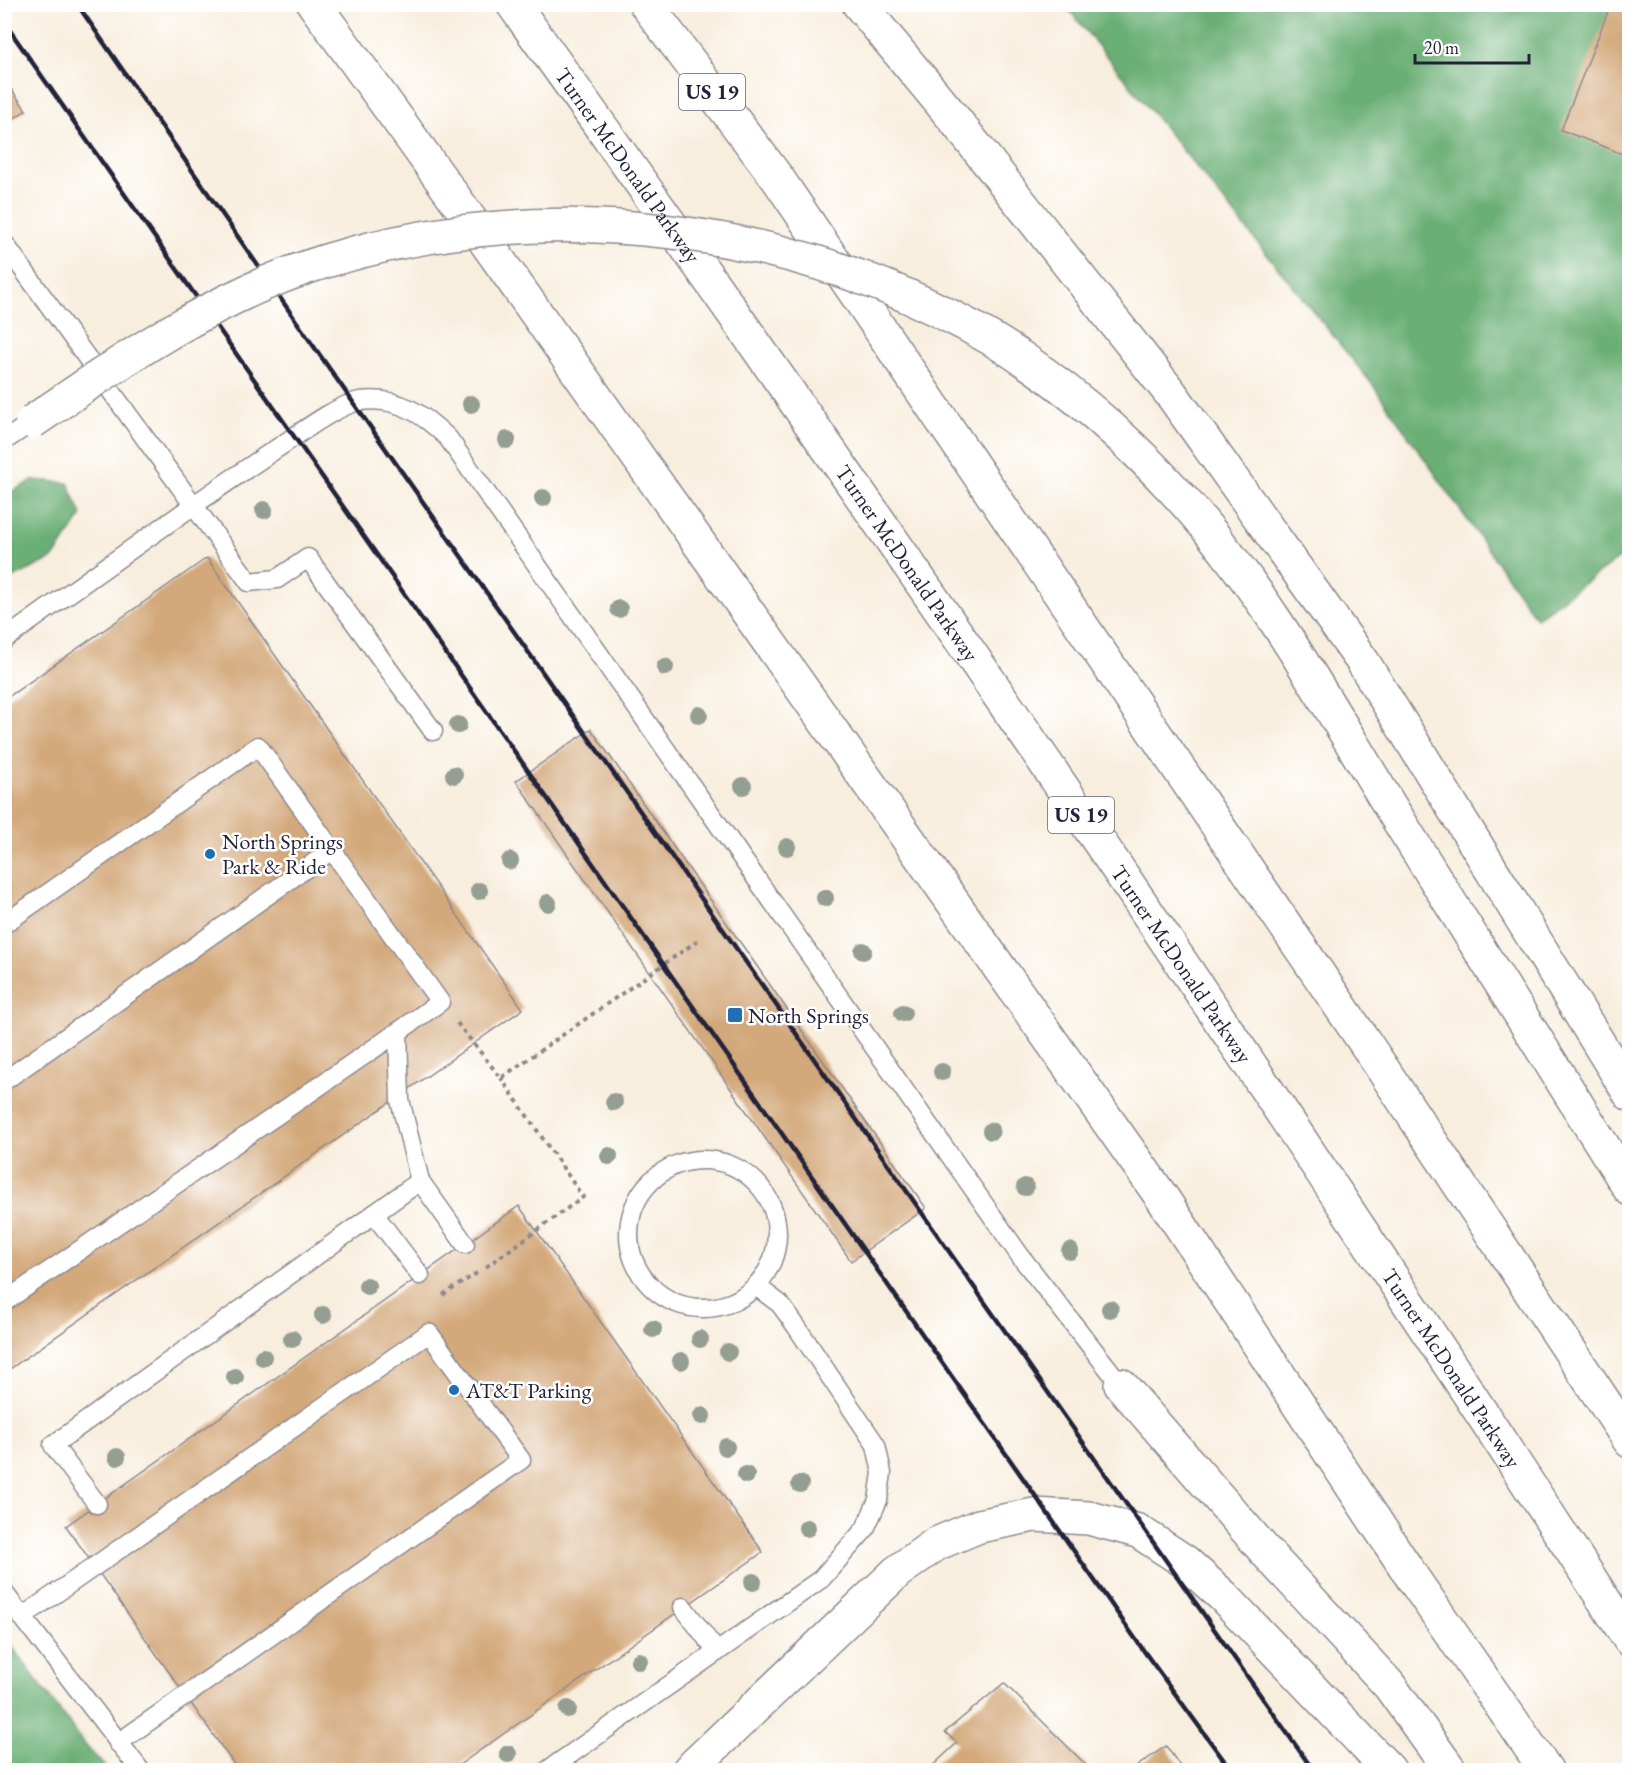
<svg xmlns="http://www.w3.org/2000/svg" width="1634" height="1775" font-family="'EB Garamond',serif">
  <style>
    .forest { fill: #6aaf74; stroke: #466858; stroke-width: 1.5 }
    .building { fill: #d3a87a }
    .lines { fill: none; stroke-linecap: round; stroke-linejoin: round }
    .lane-casing { stroke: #8d888c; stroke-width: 21 }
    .highway-casing { stroke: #8d888c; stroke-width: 36 }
    .path { stroke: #8d888c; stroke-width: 4; stroke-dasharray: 4.5 4.5; stroke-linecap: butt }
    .lane { stroke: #fff; stroke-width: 18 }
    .highway { stroke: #fff; stroke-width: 33 }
    .rail { stroke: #22223b; stroke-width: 4.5 }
    .highway-bridge-casing { stroke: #8d888c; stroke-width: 36; stroke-linecap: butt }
    .highway-bridge { stroke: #fff; stroke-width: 33 }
    .tree { fill: #959e93 }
    .poi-dot { fill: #1f6fb2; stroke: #fff; stroke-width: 2 }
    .labels { text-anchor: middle; stroke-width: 5; stroke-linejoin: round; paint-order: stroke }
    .shield { fill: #fff; stroke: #646476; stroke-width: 1.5 }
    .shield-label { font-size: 21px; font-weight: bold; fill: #22223b }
    .street-label { font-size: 22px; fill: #22223b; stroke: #fff }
    .poi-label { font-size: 22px; fill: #22223b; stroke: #fff; text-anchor: start }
  </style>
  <rect width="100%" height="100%" fill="#fff"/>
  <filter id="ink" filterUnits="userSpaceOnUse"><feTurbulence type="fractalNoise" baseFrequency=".0167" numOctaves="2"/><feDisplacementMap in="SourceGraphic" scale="12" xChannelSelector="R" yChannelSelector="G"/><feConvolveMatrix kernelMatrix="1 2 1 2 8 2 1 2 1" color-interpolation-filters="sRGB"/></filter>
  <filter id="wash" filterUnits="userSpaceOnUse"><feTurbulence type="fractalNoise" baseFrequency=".008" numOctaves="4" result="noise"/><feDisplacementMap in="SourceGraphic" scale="24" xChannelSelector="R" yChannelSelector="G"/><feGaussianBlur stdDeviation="1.35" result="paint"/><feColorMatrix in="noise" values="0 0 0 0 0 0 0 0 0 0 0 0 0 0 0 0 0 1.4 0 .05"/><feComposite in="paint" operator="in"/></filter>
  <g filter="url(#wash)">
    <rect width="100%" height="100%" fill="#f8eede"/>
    <g class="forest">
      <path d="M1065,5H1629V551L1536,618L1372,384Z"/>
      <path d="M34,480L68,483L82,515L53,558L5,582V495Z"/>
      <path d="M4,1636L86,1746L108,1770H5Z"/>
    </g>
    <g id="blocks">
      <g class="building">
        <path d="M1611,4H1630V157L1561,130Z"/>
        <path d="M4,79L26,110L4,125Z"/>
        <path d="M207,558L523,1009L4,1373V700Z"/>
        <path d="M591,729L926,1208L851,1261L516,781Z"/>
        <path d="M519,1206L763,1552L452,1770H238L66,1526Z"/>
        <path d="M1004,1683L1087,1766L1082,1770H928L957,1743L945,1732Z"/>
        <path d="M1166,1746L1183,1770H1135L1133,1769Z"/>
      </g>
    </g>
  </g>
  <g filter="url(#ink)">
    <use href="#blocks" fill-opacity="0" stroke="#8d888c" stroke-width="1.5"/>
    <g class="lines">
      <defs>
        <g id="lane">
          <path d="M4,243L249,582L277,579L308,558L433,731"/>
          <path d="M4,441L32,422"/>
          <path d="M4,640C93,576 182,512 273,451C295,437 336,405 360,401C398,396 423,414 448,438L1021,1257L1121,1385"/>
          <path d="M4,924L258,746L440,1002L398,1032L400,1100L420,1181L465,1244"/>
          <path d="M4,1081L332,850"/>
          <circle cx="703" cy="1234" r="74"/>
          <path d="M374,1214L420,1275"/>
          <path d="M4,1302L398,1032"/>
          <path d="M97,1504L53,1445L420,1181"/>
          <path d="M4,1593L140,1770"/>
          <path d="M683,1607L717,1652"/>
          <path d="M22,1617L429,1333L521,1460L118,1743"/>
          <path d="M548,1770L821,1579L865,1529L878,1500L882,1473L876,1445L796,1326L780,1304L756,1286"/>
        </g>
        <g id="highway">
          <path d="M314,4L459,204L1163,1199L1414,1580L1546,1770"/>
          <path id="s1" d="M513,4C899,540 1270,1086 1630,1640"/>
          <path d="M646,4L778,179L1368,1047L1630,1441"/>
          <path d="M859,4L955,120L1172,395L1363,662L1630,1094"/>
          <path d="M1404,829L1630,1189"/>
          <path d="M1121,1385L1265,1551L1389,1685L1450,1770"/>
          <path d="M689,1770L897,1572L936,1544L979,1526L1034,1515L1089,1518L1138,1531L1184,1561L1224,1597L1389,1770"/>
        </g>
      </defs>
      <use href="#lane" class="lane-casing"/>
      <use href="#highway" class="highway-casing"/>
      <g class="path">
        <path d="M457,1023L501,1078L700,939"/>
        <path d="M486,1267L583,1197L501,1078"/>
        <path d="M443,1295L480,1271"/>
      </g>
      <use href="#lane" class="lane"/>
      <use href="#highway" class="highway"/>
      <g class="rail">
        <path d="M77,4L310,341L1313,1770"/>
        <path d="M4,22L1146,1654L1231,1770"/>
      </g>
      <defs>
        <path id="highway-bridge" d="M32,422C124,359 218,294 326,261C546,194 793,223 992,339C1058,379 1120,432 1173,489C1266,588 1332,714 1404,829"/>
      </defs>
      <use href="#highway-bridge" class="highway-bridge-casing"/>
      <use href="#highway-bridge" class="highway-bridge"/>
    </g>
    <g class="tree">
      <circle cx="471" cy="404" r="9"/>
      <circle cx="507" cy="440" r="9"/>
      <circle cx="543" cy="498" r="9"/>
      <circle cx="264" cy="510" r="9"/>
      <circle cx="619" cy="609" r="9"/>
      <circle cx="665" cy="667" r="9"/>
      <circle cx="699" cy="715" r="9"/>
      <circle cx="458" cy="725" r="9"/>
      <circle cx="454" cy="775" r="9"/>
      <circle cx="743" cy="786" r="9"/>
      <circle cx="787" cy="847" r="9"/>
      <circle cx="510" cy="861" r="9"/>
      <circle cx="479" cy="891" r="9"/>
      <circle cx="825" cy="898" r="9"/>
      <circle cx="548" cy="903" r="9"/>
      <circle cx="863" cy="951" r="9"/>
      <circle cx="903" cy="1013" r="9"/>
      <circle cx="942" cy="1072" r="9"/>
      <circle cx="614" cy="1102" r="9"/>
      <circle cx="991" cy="1131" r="9"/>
      <circle cx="609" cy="1156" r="9"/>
      <circle cx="1025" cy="1187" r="9"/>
      <circle cx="1070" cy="1251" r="9"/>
      <circle cx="367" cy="1286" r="9"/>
      <circle cx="1110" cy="1309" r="9"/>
      <circle cx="323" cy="1315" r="9"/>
      <circle cx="653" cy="1329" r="9"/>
      <circle cx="292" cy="1339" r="9"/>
      <circle cx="700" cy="1339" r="9"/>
      <circle cx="728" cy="1352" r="9"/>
      <circle cx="263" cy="1357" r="9"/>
      <circle cx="681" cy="1361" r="9"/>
      <circle cx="235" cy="1377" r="9"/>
      <circle cx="702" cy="1416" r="9"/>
      <circle cx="726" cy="1447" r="9"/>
      <circle cx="117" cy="1457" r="9"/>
      <circle cx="746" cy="1475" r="9"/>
      <circle cx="800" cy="1484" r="9"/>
      <circle cx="807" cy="1528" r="9"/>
      <circle cx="753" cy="1582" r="9"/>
      <circle cx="639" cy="1661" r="9"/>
      <circle cx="568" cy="1709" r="9"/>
      <circle cx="508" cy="1754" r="9"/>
    </g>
  </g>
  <g class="poi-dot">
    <circle cx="210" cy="854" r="6"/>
    <rect x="727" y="1007" width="16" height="16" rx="3"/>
    <circle cx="454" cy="1390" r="6"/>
  </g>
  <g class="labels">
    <g class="shield">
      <rect x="679" y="74" width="66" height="36" rx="4.5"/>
      <rect x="1048" y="797" width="66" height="36" rx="4.5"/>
    </g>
    <g class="shield-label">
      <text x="712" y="99">US 19</text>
      <text x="1081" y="822">US 19</text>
    </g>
    <g class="street-label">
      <text dy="8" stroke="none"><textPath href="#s1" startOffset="198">Turner McDonald Parkway</textPath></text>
      <text dy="8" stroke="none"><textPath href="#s1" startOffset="684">Turner McDonald Parkway</textPath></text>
      <text dy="8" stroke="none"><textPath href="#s1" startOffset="1170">Turner McDonald Parkway</textPath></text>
      <text dy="8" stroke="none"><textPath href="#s1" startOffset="1656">Turner McDonald Parkway</textPath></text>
    </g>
    <g class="poi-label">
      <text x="222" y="849">North Springs<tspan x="222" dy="25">Park &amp; Ride</tspan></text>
      <text x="748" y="1023">North Springs</text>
      <text x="466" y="1398">AT&amp;T Parking</text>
    </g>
  </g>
  <rect width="1634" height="1775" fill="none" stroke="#fff" stroke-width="24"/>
  <path d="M1415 54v9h114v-9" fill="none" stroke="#22223b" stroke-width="3"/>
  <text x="1424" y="54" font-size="18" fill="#22223b" stroke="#ffffff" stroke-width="4.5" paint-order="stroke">20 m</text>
</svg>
